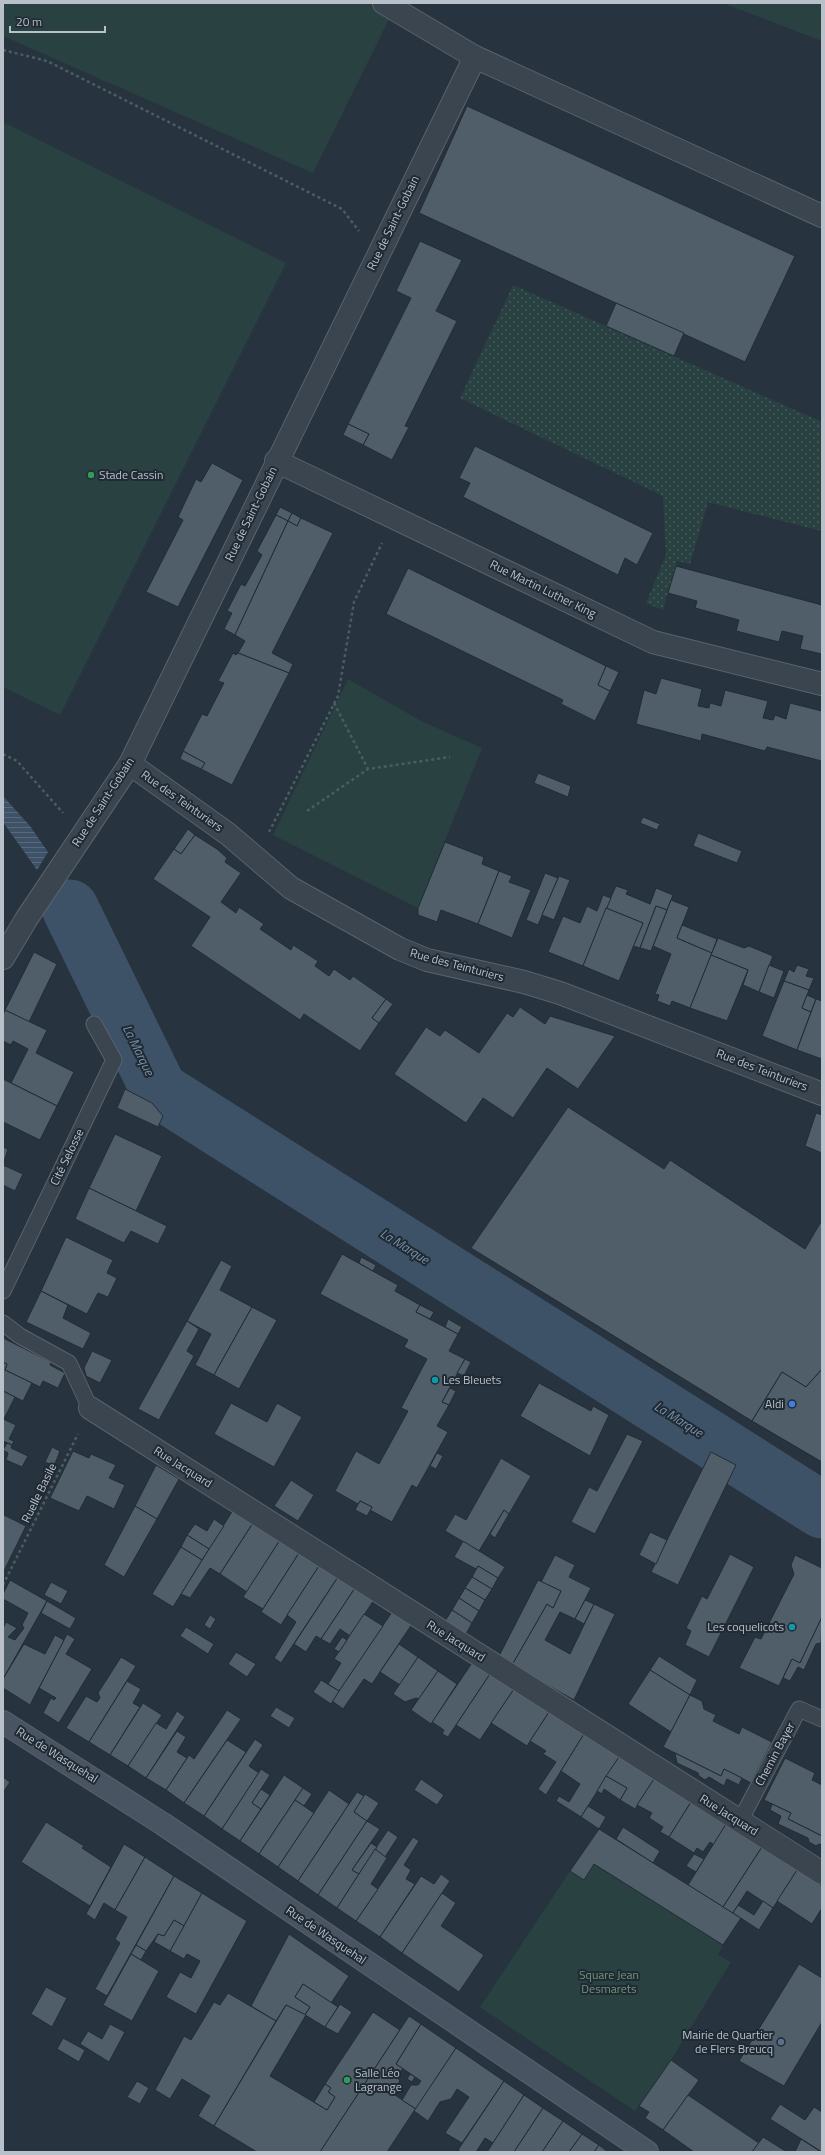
<svg xmlns="http://www.w3.org/2000/svg" width="825" height="2155" font-family="'Titillium Web',sans-serif">
  <style>
    .grass { fill: url(#grass-dots) }
    .green { fill: #2a4141 }
    .water { fill: url(#water-rules) }
    .lines { fill: none; stroke-linecap: round; stroke-linejoin: round }
    .river { stroke: #3e5267; stroke-width: 57 }
    .building { fill: #505e6a; stroke: #222c36 }
    .lane-casing { stroke: #59636c; stroke-width: 17 }
    .street-casing { stroke: #59636c; stroke-width: 24 }
    .secondary-casing { stroke: #59636c; stroke-width: 24 }
    .path { stroke: #495e5f; stroke-width: 2.5; stroke-dasharray: 3 3; stroke-linecap: butt }
    .lane { stroke: #3b454f; stroke-width: 15 }
    .street { stroke: #3b454f; stroke-width: 22 }
    .secondary { stroke: #495462; stroke-width: 22 }
    .leisure-dot { fill: #2e9e5b; stroke: #202a34; stroke-width: 1.5 }
    .culture-dot { fill: #0f9aa8; stroke: #202a34; stroke-width: 1.5 }
    .shop-dot { fill: #3f7fe0; stroke: #202a34; stroke-width: 1.5 }
    .service-dot { fill: #5c6f8a; stroke: #202a34; stroke-width: 1.5 }
    .labels { text-anchor: middle; stroke-width: 4; stroke-linejoin: round; paint-order: stroke }
    .street-label { font-size: 12px; fill: #b8c0c9; stroke: #202a34 }
    .poi-label { font-size: 12px; fill: #b8c0c9; stroke: #202a34; text-anchor: start }
    .park-label { font-size: 12px; fill: #709976; stroke: #202a34 }
    .water-label { font-size: 13px; font-style: italic; fill: #7a93aa; stroke: #202a34 }
  </style>
  <defs>
    <pattern id="grass-dots" width="8" height="8" patternUnits="userSpaceOnUse"><rect width="8" height="8" fill="#2a4141"/><path d="M2 2h.1M6 6h.1" fill="none" stroke="#475b5b" stroke-width="1.8" stroke-linecap="round"/></pattern>
    <pattern id="water-rules" width="6" height="5" patternUnits="userSpaceOnUse"><rect width="6" height="5" fill="#3e5267"/><path d="M0 2.5h6" fill="none" stroke="#58697b"/></pattern>
  </defs>
  <rect width="100%" height="100%" fill="#27333f"/>
  <path class="grass" d="M513,285L822,422V531L708,502L690,564L677,561L663,610L646,603L666,555L663,496L460,398Z"/>
  <g class="green">
    <path d="M3,3H397L313,173L3,36Z"/>
    <path d="M723,3H822V41Z"/>
    <path d="M3,122L286,263L60,715L3,687Z"/>
    <path d="M348,679L423,722L482,748L418,908L273,835Z"/>
    <path d="M594,1864L723,1945L718,1955L731,1962L671,2060L635,2111L480,2007L570,1871L584,1879Z"/>
  </g>
  <path class="water" d="M3,796L30,826L48,852L37,870L3,822Z"/>
  <g class="lines">
    <path class="river" d="M70,908L159,1090L822,1510"/>
  </g>
  <g class="building">
    <path d="M467,106L795,256L745,362L419,213Z"/>
    <path d="M420,241L462,260L436,311L457,321L405,426L409,427L392,460L363,445L369,434L348,424L411,298L396,291Z"/>
    <path d="M616,303L684,333L674,356L606,326Z"/>
    <path d="M348,424L369,434L363,445L343,435Z"/>
    <path d="M475,446L653,533L637,565L625,558L618,575L463,497L470,483L459,478Z"/>
    <path d="M212,463L243,480L178,607L146,592L183,520L178,517L196,479L201,482Z"/>
    <path d="M280,507L292,513L288,521L276,515Z"/>
    <path d="M292,513L301,518L297,526L288,521Z"/>
    <path d="M276,515L288,521L235,635L224,629L232,613L227,611L241,584L245,586L262,555L257,551Z"/>
    <path d="M301,518L333,533L272,653L293,664L289,673L238,653L245,641L235,635L288,521L297,526Z"/>
    <path d="M676,566L822,605V654L800,649L803,636L782,631L779,642L736,631L739,620L695,608L697,601L668,593Z"/>
    <path d="M408,568L606,666L598,685L610,691L595,721L561,704L563,700L386,614Z"/>
    <path d="M233,653L236,655L238,653L289,673L232,785L201,769L205,763L183,751L202,714L207,716L224,683L218,681Z"/>
    <path d="M606,666L619,672L610,691L598,685Z"/>
    <path d="M661,678L702,689L698,706L709,708L710,703L721,706L725,690L768,701L763,718L773,720L775,715L786,719L790,703L822,711V761L767,747L765,751L702,734L701,741L636,724L644,690L656,694Z"/>
    <path d="M183,751L205,763L201,769L180,759Z"/>
    <path d="M538,773L571,786L568,797L534,783Z"/>
    <path d="M643,817L660,824L657,830L640,823Z"/>
    <path d="M188,829L195,835L181,854L174,849Z"/>
    <path d="M698,833L742,851L737,863L693,846Z"/>
    <path d="M195,835L217,849L227,858L225,862L241,873L221,902L236,913L239,907L264,924L260,929L291,950L293,945L318,961L315,966L329,976L334,969L350,980L353,976L386,999L372,1018L379,1023L360,1051L304,1014L300,1020L191,946L210,917L153,879L174,849L181,854Z"/>
    <path d="M445,842L484,857L482,864L499,871L478,924L441,910L437,922L418,915V908Z"/>
    <path d="M499,871L512,876L509,882L531,890L512,938L478,924Z"/>
    <path d="M545,873L558,878L538,925L526,920Z"/>
    <path d="M559,876L570,880L554,920L542,915Z"/>
    <path d="M616,886L628,890L626,894L650,904L656,888L673,895L667,910L656,906L640,948L633,946L643,923L606,908Z"/>
    <path d="M603,895L611,898L583,966L548,952L563,916L580,923L587,906L597,911Z"/>
    <path d="M671,900L689,907L677,938L712,953L690,1008L672,1001L670,1006L657,1001L659,995L655,994L671,954L653,946Z"/>
    <path d="M656,906L667,910L651,951L640,948Z"/>
    <path d="M606,908L643,923L619,981L583,966Z"/>
    <path d="M682,925L717,939L712,953L677,938Z"/>
    <path d="M718,938L744,948L749,946L773,956L759,992L743,985L748,970L711,955Z"/>
    <path d="M34,952L57,964L29,1022L5,1010Z"/>
    <path d="M711,955L748,970L727,1021L690,1008Z"/>
    <path d="M769,965L784,971L774,998L759,992Z"/>
    <path d="M797,965L809,969L806,976L814,978L809,990L784,981L789,969L794,972Z"/>
    <path d="M784,981L809,990L802,1008L811,1012L797,1050L762,1036Z"/>
    <path d="M807,995L816,999L811,1012L802,1008Z"/>
    <path d="M386,999L393,1004L379,1023L372,1018Z"/>
    <path d="M816,999L822,1001V1059L797,1050Z"/>
    <path d="M520,1007L545,1024L550,1016L615,1036L578,1089L547,1068L513,1118L483,1098L466,1123L394,1074L426,1027L440,1036L445,1030L479,1053L507,1013L513,1017Z"/>
    <path d="M5,1010L47,1030L36,1053L74,1072L57,1106L11,1083L28,1049L13,1041L11,1045L3,1041V1015Z"/>
    <path d="M3,1079L57,1106L40,1140L3,1122Z"/>
    <path d="M125,1089L152,1103L163,1116L158,1127L117,1108Z"/>
    <path d="M568,1107L664,1169L670,1160L805,1249L822,1220V1369L806,1387L782,1372L752,1421L471,1248Z"/>
    <path d="M816,1113L822,1115V1153L805,1146Z"/>
    <path d="M115,1134L162,1156L136,1211L89,1188Z"/>
    <path d="M3,1147L8,1149L3,1165L23,1174L15,1191L3,1185Z"/>
    <path d="M89,1188L167,1226L158,1244L131,1231L124,1243L75,1219Z"/>
    <path d="M66,1237L113,1260L107,1273L117,1278L108,1297L98,1293L87,1314L41,1291Z"/>
    <path d="M342,1254L398,1285L395,1291L420,1305L416,1312L458,1334L449,1351L465,1359L442,1402L449,1405L437,1426L448,1432L417,1488L412,1485L392,1522L370,1510L372,1507L360,1501L358,1504L335,1491L356,1451L379,1464L408,1411L401,1408L427,1359L404,1347L408,1340L320,1294Z"/>
    <path d="M361,1257L376,1265L373,1271L359,1263Z"/>
    <path d="M221,1260L232,1266L220,1290L252,1307L214,1375L195,1365L211,1334L187,1321Z"/>
    <path d="M41,1291L68,1305L63,1318L91,1333L83,1349L26,1322Z"/>
    <path d="M420,1305L434,1312L430,1319L416,1312Z"/>
    <path d="M252,1307L277,1320L239,1389L214,1375Z"/>
    <path d="M448,1319L462,1327L458,1334L445,1327Z"/>
    <path d="M187,1321L199,1329L187,1351L194,1356L159,1420L138,1409Z"/>
    <path d="M3,1338L51,1362L50,1365L65,1373L58,1388L43,1381L40,1387L5,1370L7,1364L3,1362Z"/>
    <path d="M92,1351L112,1360L100,1383L86,1376L84,1368Z"/>
    <path d="M465,1359L471,1362L464,1376L457,1373Z"/>
    <path d="M3,1362L7,1364L5,1370L32,1383L23,1401L3,1391Z"/>
    <path d="M822,1369V1462L752,1421L782,1372L806,1387Z"/>
    <path d="M539,1383L591,1411L593,1406L609,1415L590,1456L520,1416Z"/>
    <path d="M450,1388L456,1391L449,1405L442,1402Z"/>
    <path d="M3,1391L15,1397L4,1419H3Z"/>
    <path d="M231,1403L267,1422L277,1403L302,1417L274,1467L214,1434Z"/>
    <path d="M3,1419L16,1425L9,1439L14,1441L12,1445L3,1441Z"/>
    <path d="M627,1434L643,1441L595,1534L571,1522L589,1487L597,1491Z"/>
    <path d="M7,1443L12,1445L11,1448L28,1456L22,1467L6,1460L8,1453L3,1450Z"/>
    <path d="M52,1447L60,1451L54,1466L45,1462Z"/>
    <path d="M73,1451L89,1458L91,1454L116,1465L109,1478L125,1485L114,1509L87,1496L79,1511L50,1498Z"/>
    <path d="M711,1452L736,1465L678,1585L651,1572Z"/>
    <path d="M437,1453L443,1456L436,1469L430,1466Z"/>
    <path d="M501,1458L531,1476L509,1514L504,1510L479,1551L445,1531L455,1514L466,1520Z"/>
    <path d="M156,1465L179,1479L157,1519L135,1506Z"/>
    <path d="M291,1480L314,1495L298,1521L274,1506Z"/>
    <path d="M360,1501L372,1507L367,1516L355,1510Z"/>
    <path d="M135,1506L157,1519L124,1577L104,1565Z"/>
    <path d="M233,1510L253,1523L220,1574L210,1568L190,1598L181,1594Z"/>
    <path d="M504,1510L509,1514L495,1538L490,1534Z"/>
    <path d="M4,1515L26,1526L3,1573V1517Z"/>
    <path d="M214,1519L224,1526L209,1549L187,1535L195,1524L207,1531Z"/>
    <path d="M253,1523L280,1540L247,1592L220,1574Z"/>
    <path d="M650,1532L667,1540L656,1564L639,1555Z"/>
    <path d="M187,1535L209,1549L202,1560L181,1547Z"/>
    <path d="M280,1540L299,1553L263,1609L243,1597Z"/>
    <path d="M463,1541L505,1567L498,1578L478,1566L476,1569L454,1557Z"/>
    <path d="M181,1547L202,1560L173,1607L152,1594Z"/>
    <path d="M299,1553L319,1566L281,1625L261,1612Z"/>
    <path d="M730,1554L754,1567L709,1657L685,1645L691,1631L686,1628L702,1596L707,1599Z"/>
    <path d="M555,1555L575,1565L569,1577L591,1588L575,1619L560,1612L545,1640L570,1654L594,1604L615,1614L574,1700L512,1665L547,1604L553,1608L561,1591L541,1582Z"/>
    <path d="M795,1555L822,1568V1617L800,1663L792,1659L779,1686L739,1668L755,1637L761,1639L794,1574L791,1565Z"/>
    <path d="M319,1566L338,1577L281,1663L274,1658L296,1622L287,1615Z"/>
    <path d="M478,1566L498,1578L492,1589L472,1577Z"/>
    <path d="M338,1577L355,1588L321,1639L316,1636L306,1652L294,1644Z"/>
    <path d="M472,1577L492,1589L485,1600L465,1588Z"/>
    <path d="M10,1580L47,1601L3,1679V1628L6,1622L17,1628L8,1637L15,1640L24,1628L22,1625L28,1613L3,1599V1594Z"/>
    <path d="M538,1580L561,1591L553,1608L547,1604L512,1665L499,1656Z"/>
    <path d="M51,1582L68,1591L61,1604L44,1595Z"/>
    <path d="M355,1588L374,1600L350,1636L340,1629L330,1644L321,1639Z"/>
    <path d="M465,1588L485,1600L479,1611L459,1598Z"/>
    <path d="M459,1598L479,1611L472,1623L452,1610Z"/>
    <path d="M585,1600L594,1604L584,1624L575,1619Z"/>
    <path d="M47,1601L76,1618L70,1629L41,1613Z"/>
    <path d="M452,1610L472,1623L466,1634L445,1621Z"/>
    <path d="M392,1612L412,1624L372,1684L364,1679L343,1709L332,1701Z"/>
    <path d="M364,1614L383,1626L339,1691L328,1684L341,1663L334,1659Z"/>
    <path d="M210,1615L216,1619L210,1629L204,1625Z"/>
    <path d="M822,1617L821,1643L816,1644L804,1670L798,1667L790,1681L783,1678L792,1659L800,1663Z"/>
    <path d="M186,1627L214,1644L208,1654L180,1636Z"/>
    <path d="M67,1634L75,1639L66,1654L92,1669L59,1723L43,1713L51,1698L54,1700L56,1698L39,1688Z"/>
    <path d="M55,1635L64,1640L30,1705L3,1688V1679L24,1644L45,1654Z"/>
    <path d="M342,1637L347,1640L339,1652L334,1649Z"/>
    <path d="M399,1644L418,1657L400,1685L380,1672Z"/>
    <path d="M236,1652L256,1664L247,1677L228,1664Z"/>
    <path d="M659,1656L697,1680L690,1695L650,1670Z"/>
    <path d="M121,1657L136,1666L89,1742L66,1728L86,1696L97,1702L100,1698L98,1693Z"/>
    <path d="M418,1657L438,1671L419,1699L416,1698L405,1702L393,1694Z"/>
    <path d="M472,1663L490,1674L448,1737L442,1734L444,1730L432,1722Z"/>
    <path d="M650,1670L690,1695L671,1732L628,1704Z"/>
    <path d="M438,1671L457,1684L431,1724L411,1710Z"/>
    <path d="M490,1674L514,1689L480,1740L456,1725Z"/>
    <path d="M321,1680L339,1691L331,1704L313,1692Z"/>
    <path d="M127,1681L141,1689L133,1703L140,1707L110,1755L89,1742Z"/>
    <path d="M514,1689L549,1712L527,1746L491,1723Z"/>
    <path d="M690,1695L702,1701L704,1709L716,1715L713,1721L739,1734L742,1727L772,1742L751,1783L724,1769L721,1776L663,1747Z"/>
    <path d="M143,1703L162,1715L128,1766L110,1755Z"/>
    <path d="M276,1707L295,1718L289,1728L270,1716Z"/>
    <path d="M227,1710L241,1719L184,1803L166,1790L189,1755L194,1759Z"/>
    <path d="M177,1711L185,1717L146,1778L128,1766L156,1723L166,1729Z"/>
    <path d="M549,1712L584,1734L546,1795L538,1789L556,1762L543,1754L546,1751L530,1741Z"/>
    <path d="M177,1731L186,1737L177,1752L187,1758L166,1790L146,1778Z"/>
    <path d="M584,1734L619,1757L581,1817L556,1801L559,1796L569,1802L580,1784L561,1771Z"/>
    <path d="M255,1739L263,1745L249,1766L259,1773L222,1829L204,1816Z"/>
    <path d="M227,1740L246,1752L204,1816L184,1803Z"/>
    <path d="M675,1753L721,1776L724,1769L742,1778L739,1785L727,1779L724,1786L709,1777L705,1780L699,1776L698,1773L677,1763Z"/>
    <path d="M619,1757L654,1779L635,1809L620,1800L627,1788L606,1776Z"/>
    <path d="M785,1758L815,1773L812,1780L822,1785V1836L788,1819L791,1813L764,1800Z"/>
    <path d="M261,1769L270,1775L252,1803L261,1809L240,1841L222,1829Z"/>
    <path d="M284,1775L303,1788L259,1854L240,1841Z"/>
    <path d="M606,1776L627,1788L620,1800L604,1789L602,1794L597,1791Z"/>
    <path d="M3,1777L10,1782L3,1793Z"/>
    <path d="M421,1779L444,1795L437,1805L414,1790Z"/>
    <path d="M654,1779L691,1802L669,1837L660,1832L663,1827L649,1818L652,1813L637,1805Z"/>
    <path d="M303,1788L312,1794L304,1806L295,1800Z"/>
    <path d="M261,1789L270,1795L261,1809L252,1803Z"/>
    <path d="M329,1790L349,1804L298,1881L278,1867Z"/>
    <path d="M357,1792L364,1796L354,1812L367,1821L318,1895L298,1881Z"/>
    <path d="M365,1794L379,1803L367,1821L354,1812Z"/>
    <path d="M295,1800L314,1813L278,1867L259,1854Z"/>
    <path d="M691,1802L726,1824L714,1845L710,1842L703,1852L697,1848L694,1853L669,1837Z"/>
    <path d="M772,1804L791,1813L788,1819L822,1836V1845L819,1844L816,1846L809,1842L808,1838L778,1824L781,1816L770,1810Z"/>
    <path d="M588,1806L606,1817L599,1829L581,1817Z"/>
    <path d="M367,1821L380,1829L352,1870L359,1874L337,1908L318,1895Z"/>
    <path d="M46,1822L84,1846L82,1848L111,1867L90,1906L21,1862Z"/>
    <path d="M726,1824L762,1847L723,1907L688,1885Z"/>
    <path d="M623,1827L660,1851L653,1863L616,1839Z"/>
    <path d="M599,1829L741,1918L723,1945L594,1864L584,1880L570,1871Z"/>
    <path d="M388,1830L398,1837L385,1857L375,1849Z"/>
    <path d="M413,1837L419,1841L404,1865L411,1870L406,1879L415,1884L380,1937L356,1921Z"/>
    <path d="M371,1843L377,1847L359,1874L352,1870Z"/>
    <path d="M124,1844L145,1857L115,1910L104,1903L95,1920L86,1914Z"/>
    <path d="M762,1847L797,1870L773,1908L747,1891L733,1913L723,1907Z"/>
    <path d="M375,1849L387,1858L371,1884L378,1889L356,1921L337,1908Z"/>
    <path d="M694,1854L704,1859L696,1872L686,1866Z"/>
    <path d="M145,1857L174,1876L107,1996L95,1989L120,1943L115,1939L127,1917L115,1910Z"/>
    <path d="M797,1870L822,1886V1908L812,1924L777,1901Z"/>
    <path d="M441,1874L450,1881L402,1953L380,1937L421,1876L434,1884Z"/>
    <path d="M174,1876L202,1893L184,1926L174,1920L164,1936L158,1934L146,1951L136,1945Z"/>
    <path d="M202,1893L247,1921L196,2014L166,1997L180,1972L191,1978L200,1961L187,1954L184,1959L170,1951Z"/>
    <path d="M442,1893L456,1903L441,1926L484,1955L459,1992L402,1953Z"/>
    <path d="M763,1901L773,1908L759,1930L733,1913L738,1905L754,1915Z"/>
    <path d="M174,1920L184,1926L170,1951L154,1942L158,1934L164,1936Z"/>
    <path d="M289,1934L349,1976L331,2003L303,1984L295,1997L310,2007L305,2015L286,2005L276,2021L251,2006Z"/>
    <path d="M136,1945L146,1951L141,1960L131,1954Z"/>
    <path d="M131,1954L159,1971L132,2021L103,2005Z"/>
    <path d="M799,1964L822,1978V2022L784,2086L739,2061Z"/>
    <path d="M303,1984L338,2007L325,2027L305,2015L310,2007L295,1997Z"/>
    <path d="M46,1987L67,1998L52,2027L31,2014Z"/>
    <path d="M228,1993L276,2021L214,2126L198,2116L210,2096L182,2079L170,2099L155,2090L184,2036L191,2040L214,2002L220,2005Z"/>
    <path d="M340,2004L352,2012L338,2034L325,2027Z"/>
    <path d="M286,2005L306,2015L270,2076L327,2110L335,2097L328,2092L331,2088L325,2084L373,2012L400,2030L320,2152H257L214,2126Z"/>
    <path d="M409,2016L421,2024L396,2064L403,2068L397,2077L400,2081L392,2093L416,2109L414,2111L387,2152H320Z"/>
    <path d="M110,2024L125,2032L109,2062L80,2044L88,2031L102,2039Z"/>
    <path d="M421,2024L456,2048L416,2109L402,2100L411,2085H418L421,2081L396,2064Z"/>
    <path d="M63,2038L85,2050L79,2062L57,2049Z"/>
    <path d="M456,2048L504,2081L462,2143L445,2133L469,2097L457,2089L451,2099L440,2102L428,2121L414,2111Z"/>
    <path d="M671,2060L699,2080L663,2130L645,2118L649,2112L639,2106Z"/>
    <path d="M410,2074L415,2077L412,2082L407,2079Z"/>
    <path d="M137,2081L149,2088L140,2104L127,2097Z"/>
    <path d="M504,2081L524,2095L493,2143L485,2138L476,2152H461L458,2150Z"/>
    <path d="M325,2084L331,2088L328,2092L335,2097L327,2110L314,2102Z"/>
    <path d="M524,2095L543,2108L514,2152H487Z"/>
    <path d="M688,2095L759,2143L752,2152H694L663,2130Z"/>
    <path d="M780,2104L805,2120L814,2107L822,2112V2152L770,2119Z"/>
    <path d="M543,2108L563,2121L542,2152H514Z"/>
    <path d="M563,2121L582,2134L569,2152H542Z"/>
    <path d="M582,2134L599,2145L594,2152H569Z"/>
    <path d="M763,2137L787,2152H752Z"/>
    <path d="M801,2139L821,2152H795Z"/>
    <path d="M599,2145L608,2152H594Z"/>
  </g>
  <g class="lines">
    <defs>
      <g id="lane">
        <path d="M3,1291L114,1060L94,1024"/>
        <path d="M3,1323L20,1336L69,1363L90,1408"/>
        <path d="M740,1821L799,1709L822,1719"/>
      </g>
      <g id="street">
        <path d="M384,3L475,57L822,216"/>
        <path d="M276,461L653,642L822,684"/>
        <path d="M130,764L228,834L291,888L400,949L427,960L524,982L560,993L822,1094"/>
        <path d="M3,958L27,918L130,764L475,57"/>
        <path d="M90,1408L822,1873"/>
      </g>
      <path id="secondary" d="M3,1722L163,1824L647,2152"/>
    </defs>
    <use href="#lane" class="lane-casing"/>
    <use href="#street" class="street-casing"/>
    <use href="#secondary" class="secondary-casing"/>
    <g class="path">
      <path d="M3,50L47,61L342,209L359,231"/>
      <path d="M334,703L368,769"/>
      <path d="M3,754L17,761L63,813"/>
      <path d="M307,811L368,769L450,757"/>
      <path d="M269,832L338,696L354,602L382,543"/>
      <path d="M3,1585L78,1434"/>
    </g>
    <use href="#lane" class="lane"/>
    <use href="#street" class="street"/>
    <use href="#secondary" class="secondary"/>
  </g>
  <g class="leisure-dot">
    <circle cx="91" cy="475" r="4"/>
    <circle cx="347" cy="2080" r="4"/>
  </g>
  <g class="culture-dot">
    <circle cx="435" cy="1380" r="4"/>
    <circle cx="792" cy="1627" r="4"/>
  </g>
  <circle class="shop-dot" cx="792" cy="1404" r="4"/>
  <circle class="service-dot" cx="781" cy="2042" r="4"/>
  <g class="labels">
    <g class="street-label">
      <text transform="translate(393 223) rotate(-64)" y="4">Rue de Saint-Gobain</text>
      <text transform="translate(251 514) rotate(-64)" y="4">Rue de Saint-Gobain</text>
      <text transform="translate(543 589) rotate(26)" y="4">Rue Martin Luther King</text>
      <text transform="translate(182 801) rotate(35)" y="4">Rue des Teinturiers</text>
      <text transform="translate(103 802) rotate(-57)" y="4">Rue de Saint-Gobain</text>
      <text transform="translate(457 965) rotate(15)" y="4">Rue des Teinturiers</text>
      <text transform="translate(762 1070) rotate(21)" y="4">Rue des Teinturiers</text>
      <text transform="translate(67 1157) rotate(-64)" y="4">Cité Selosse</text>
      <text transform="translate(183 1467) rotate(32)" y="4">Rue Jacquard</text>
      <text transform="translate(39 1493) rotate(-64)" y="4">Ruelle Basile</text>
      <text transform="translate(456 1641) rotate(32)" y="4">Rue Jacquard</text>
      <text transform="translate(775 1754) rotate(-62)" y="4">Chemin Bayer</text>
      <text transform="translate(57 1755) rotate(32)" y="4">Rue de Wasquehal</text>
      <text transform="translate(729 1815) rotate(32)" y="4">Rue Jacquard</text>
      <text transform="translate(326 1935) rotate(34)" y="4">Rue de Wasquehal</text>
    </g>
    <g class="poi-label">
      <text x="99" y="479">Stade Cassin</text>
      <text x="443" y="1384">Les Bleuets</text>
      <text x="784" y="1408" text-anchor="end">Aldi</text>
      <text x="784" y="1631" text-anchor="end">Les coquelicots</text>
      <text x="773" y="2039" text-anchor="end">Mairie de Quartier<tspan x="773" dy="14">de Flers Breucq</tspan></text>
      <text x="355" y="2077">Salle Léo<tspan x="355" dy="14">Lagrange</tspan></text>
    </g>
    <g class="park-label">
      <text x="609" y="1979">Square Jean<tspan x="609" dy="14">Desmarets</tspan></text>
    </g>
    <g class="water-label">
      <text transform="translate(139 1050) rotate(64)" y="5">La Marque</text>
      <text transform="translate(405 1246) rotate(32)" y="5">La Marque</text>
      <text transform="translate(679 1419) rotate(32)" y="5">La Marque</text>
    </g>
  </g>
  <rect width="825" height="2155" fill="none" stroke="#b8c0c9" stroke-width="8"/>
  <path d="M10 26v6h95v-6" fill="none" stroke="#b8c0c9" stroke-width="2"/>
  <text x="16" y="26" font-size="12" fill="#b8c0c9" stroke="#202a34" stroke-width="3" paint-order="stroke">20 m</text>
</svg>
